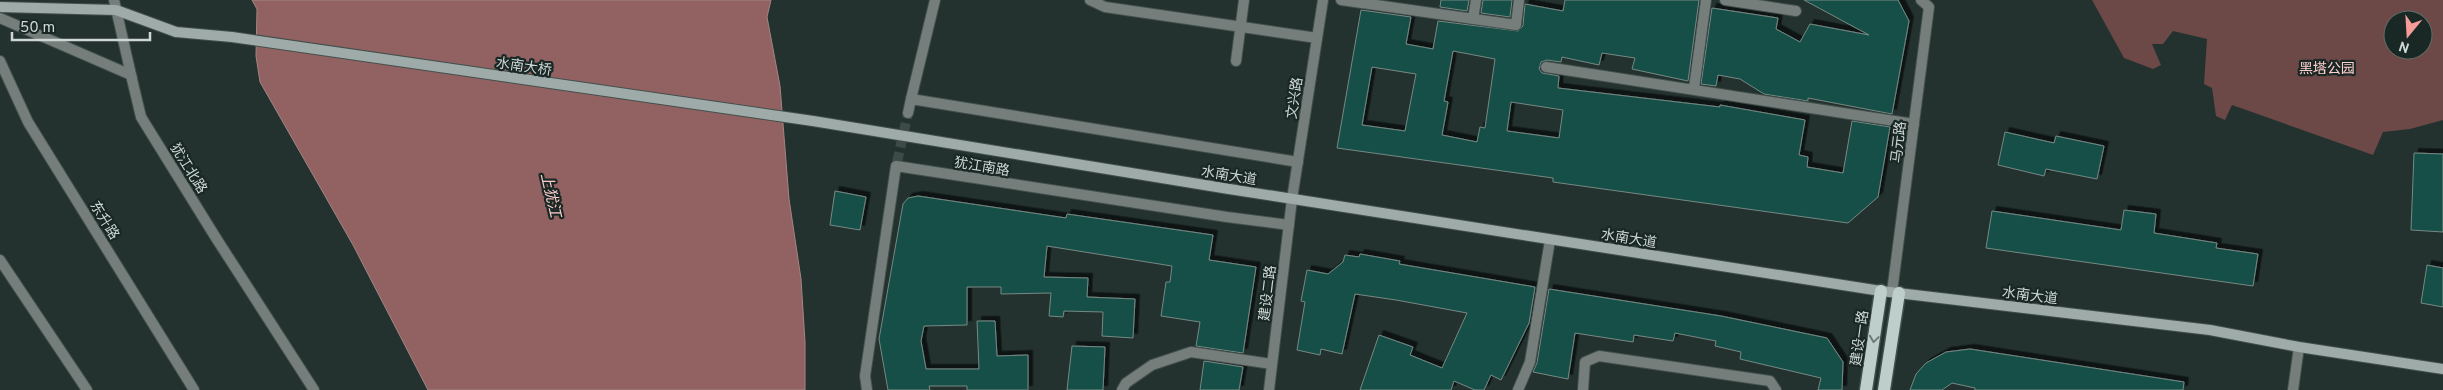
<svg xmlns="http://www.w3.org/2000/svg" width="2443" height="390" font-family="Overpass,'Noto Sans SC',sans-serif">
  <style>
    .green { fill: #6c4847; fill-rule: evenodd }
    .water { fill: #916261; stroke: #a38584 }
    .building { fill: #145047; stroke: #778884; fill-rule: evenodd; filter: url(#shadow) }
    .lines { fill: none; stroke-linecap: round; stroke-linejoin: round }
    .tertiary-tunnel { stroke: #3d4b48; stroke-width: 10; stroke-dasharray: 10 5; stroke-linecap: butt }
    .minor-casing { stroke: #42504d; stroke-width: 12 }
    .tertiary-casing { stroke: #42504d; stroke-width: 12 }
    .secondary-casing { stroke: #42504d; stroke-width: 12 }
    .primary-casing { stroke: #42504d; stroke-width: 15 }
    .minor { stroke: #767e7c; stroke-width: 10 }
    .tertiary { stroke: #767e7c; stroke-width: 10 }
    .secondary { stroke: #9faba8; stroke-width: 10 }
    .primary { stroke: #bececb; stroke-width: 12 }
    .secondary-bridge-casing { stroke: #42504d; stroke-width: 12; stroke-linecap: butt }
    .secondary-bridge { stroke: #9faba8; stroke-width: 10 }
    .oneway { stroke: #6c7b78 }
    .labels { text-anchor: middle; stroke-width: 4.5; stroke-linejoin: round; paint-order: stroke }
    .street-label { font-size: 14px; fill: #ced7d5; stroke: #192825 }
    .park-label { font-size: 14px; fill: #ffcecd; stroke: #192825 }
    .water-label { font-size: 15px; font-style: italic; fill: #fcccca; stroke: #192825 }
  </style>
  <defs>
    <filter id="shadow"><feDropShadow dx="4.5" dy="-4.5" stdDeviation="0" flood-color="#0009"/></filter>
  </defs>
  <rect width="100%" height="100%" fill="#23322f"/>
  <path class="green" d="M2092,0H2443V120L2410,129L2383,132L2373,155L2232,105L2225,120L2216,116L2212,88L2204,84L2207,39L2173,31L2163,44H2152L2161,65L2153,69L2124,58ZM2393,20H2423V50H2393Z"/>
  <path class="water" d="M252,0H771L767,17L780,86L789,199L801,279L805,342V390H428L353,245L260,82L256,56L257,9Z"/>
  <g class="building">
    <path d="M1441,0H1469L1467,11L1440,7Z"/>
    <path d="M1483,0H1512L1510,17L1481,13Z"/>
    <path d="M1565,0H1699L1688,81L1632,69L1635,58L1602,53L1599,65L1562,57L1561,62L1547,60L1541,62L1539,69L1542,73L1559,76L1558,88L1720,107V105L1805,120L1799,155L1808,157L1807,167L1843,173L1852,121L1890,127L1878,197L1848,223L1553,182V178L1337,148L1361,10L1411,17L1406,44L1433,49L1438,21L1518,31L1523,26L1525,4L1563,11ZM1453,51L1495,59L1485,128L1480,127L1477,142L1442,135L1448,102L1444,101ZM1372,67L1416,74L1405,131L1362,125ZM1511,102L1563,110L1559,138L1507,131Z"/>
    <path d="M1804,0H1898L1909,21L1892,114L1808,98V101L1764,94L1740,79L1718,75L1716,86L1701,84L1712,8L1778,18L1776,29L1800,42L1810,24L1869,35Z"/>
    <path d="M2005,132L2054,143L2056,136L2104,146L2097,179L2046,169L2044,176L1998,165Z"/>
    <path d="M2414,153L2443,154V232L2411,230Z"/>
    <path d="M835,191L866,197L860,230L830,225Z"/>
    <path d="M918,196L1066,218L1067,214L1213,235L1209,260L1256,267L1243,353L1196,346L1200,322L1161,316L1166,282H1170L1172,266L1047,246L1044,277L1088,278L1087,297L1135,299L1133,338L1102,336L1103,312L1064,311L1063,317L1049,316L1051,293L1001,294V287H967V325L924,326L921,341L926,369H979L977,321H995L997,356L1028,355V390H967V386H929L930,390H888L879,339L903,204L908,198Z"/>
    <path d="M2124,210L2156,214L2154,233L2217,243L2216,248L2258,254L2253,286L1986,248L1992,211L2121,230Z"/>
    <path d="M1360,254L1400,261L1399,264L1535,287L1529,323L1501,380L1491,375L1484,390H1475L1454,381L1451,390H1360L1379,335L1413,347L1410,355L1442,368L1467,313L1396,300L1355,294L1342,354L1321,349L1320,355L1297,350L1305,302L1301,301L1307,270L1328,274L1343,262L1345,255L1359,257Z"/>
    <path d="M2427,265L2443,268V307L2421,303Z"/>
    <path d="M1549,289L1721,316L1827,338L1843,362L1842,390H1818L1821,378L1740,359L1741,352L1715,346L1716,341L1675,333L1673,341L1634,335L1633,342L1575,333L1568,379L1533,372L1537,363Z"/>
    <path d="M1072,346L1105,347L1103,390H1067Z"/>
    <path d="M1970,349L2184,382L2183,390H1975V388L1952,383L1942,390H1910L1916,374L1926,363L1946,352Z"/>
    <path d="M1204,361L1243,367L1239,390H1200Z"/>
  </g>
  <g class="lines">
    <path class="tertiary-tunnel" d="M897,162L908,113"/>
    <defs>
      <g id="minor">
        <path d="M1090,0L1105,7L1317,38"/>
        <path d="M1341,0L1516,25L1519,0"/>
        <path d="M1725,0L1796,11"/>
        <path d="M1473,19L1476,0"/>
        <path d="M1236,61L1244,0"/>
        <path d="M1546,67L1914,124"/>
        <path d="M1694,88L1706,0"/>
        <path d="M0,260L87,390"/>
        <path d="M1122,390L1126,383L1152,365L1191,352L1272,364"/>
        <path d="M1518,390L1530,362L1550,240"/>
        <path d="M1583,390L1585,362L1599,356L1770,381L1776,390"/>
        <path d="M2293,390L2299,347"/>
      </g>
      <g id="tertiary">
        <path d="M114,0L132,79"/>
        <path d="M0,18L131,75L141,117L216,238L314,390"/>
        <path d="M0,61L28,122L194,390"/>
        <path d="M911,99L935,0"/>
        <path d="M908,113L911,99L1298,162"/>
        <path d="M1892,292L1929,7L1921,0"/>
        <path d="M867,390L865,376L896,166L1227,217L1289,225"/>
        <path d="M1269,390L1292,199L1323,0"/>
      </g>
      <g id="secondary">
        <path d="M0,7L116,10L176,32L232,37L813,121"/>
        <path d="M1229,189L1881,291L2210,330L2299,347L2443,369"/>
      </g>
      <g id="primary">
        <path d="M1866,390L1881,291"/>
        <path d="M1884,390L1899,293"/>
      </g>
    </defs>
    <use href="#minor" class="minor-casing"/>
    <use href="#tertiary" class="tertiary-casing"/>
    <use href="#secondary" class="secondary-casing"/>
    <use href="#primary" class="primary-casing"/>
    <use href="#minor" class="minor"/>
    <use href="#tertiary" class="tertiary"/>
    <use href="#secondary" class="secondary"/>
    <use href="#primary" class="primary"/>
    <defs>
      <path id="secondary-bridge" d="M813,121L1229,189"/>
    </defs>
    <use href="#secondary-bridge" class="secondary-bridge-casing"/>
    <use href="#secondary-bridge" class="secondary-bridge"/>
  </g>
  <defs><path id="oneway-chevron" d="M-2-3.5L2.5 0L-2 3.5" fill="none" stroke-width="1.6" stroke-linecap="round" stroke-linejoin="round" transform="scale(1.25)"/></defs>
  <use class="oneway" href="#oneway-chevron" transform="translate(1874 339) rotate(98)"/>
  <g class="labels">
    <g class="street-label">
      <text transform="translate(524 66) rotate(8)" y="5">水南大桥</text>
      <text transform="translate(1294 98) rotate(-81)" y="5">文兴路</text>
      <text transform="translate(1898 142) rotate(-83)" y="5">马元路</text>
      <text transform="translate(982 166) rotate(9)" y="5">犹江南路</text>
      <text transform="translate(189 168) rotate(58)" y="5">犹江北路</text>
      <text transform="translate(1229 175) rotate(9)" y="5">水南大道</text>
      <text transform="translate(105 220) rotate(58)" y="5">东升路</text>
      <text transform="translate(1629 238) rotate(9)" y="5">水南大道</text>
      <text transform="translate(1267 293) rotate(-83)" y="5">建设二路</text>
      <text transform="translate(2030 295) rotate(7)" y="5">水南大道</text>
      <text transform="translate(1859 338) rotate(-82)" y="5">建设一路</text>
    </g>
    <g class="park-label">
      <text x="2327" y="73">黑塔公园</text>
    </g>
    <g class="water-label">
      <text transform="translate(551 195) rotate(77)" y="5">上犹江</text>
    </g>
  </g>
  <g transform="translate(2408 35) rotate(198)"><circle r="24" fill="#192825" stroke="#616e6b"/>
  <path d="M0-4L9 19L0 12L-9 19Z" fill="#f59b9a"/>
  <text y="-8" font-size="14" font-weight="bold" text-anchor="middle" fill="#ced7d5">N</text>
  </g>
  <path d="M12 32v8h138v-8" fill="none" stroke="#ced7d5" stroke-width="2.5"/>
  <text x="20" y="32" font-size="15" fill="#ced7d5" stroke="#192825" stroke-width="4" paint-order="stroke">50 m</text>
</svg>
